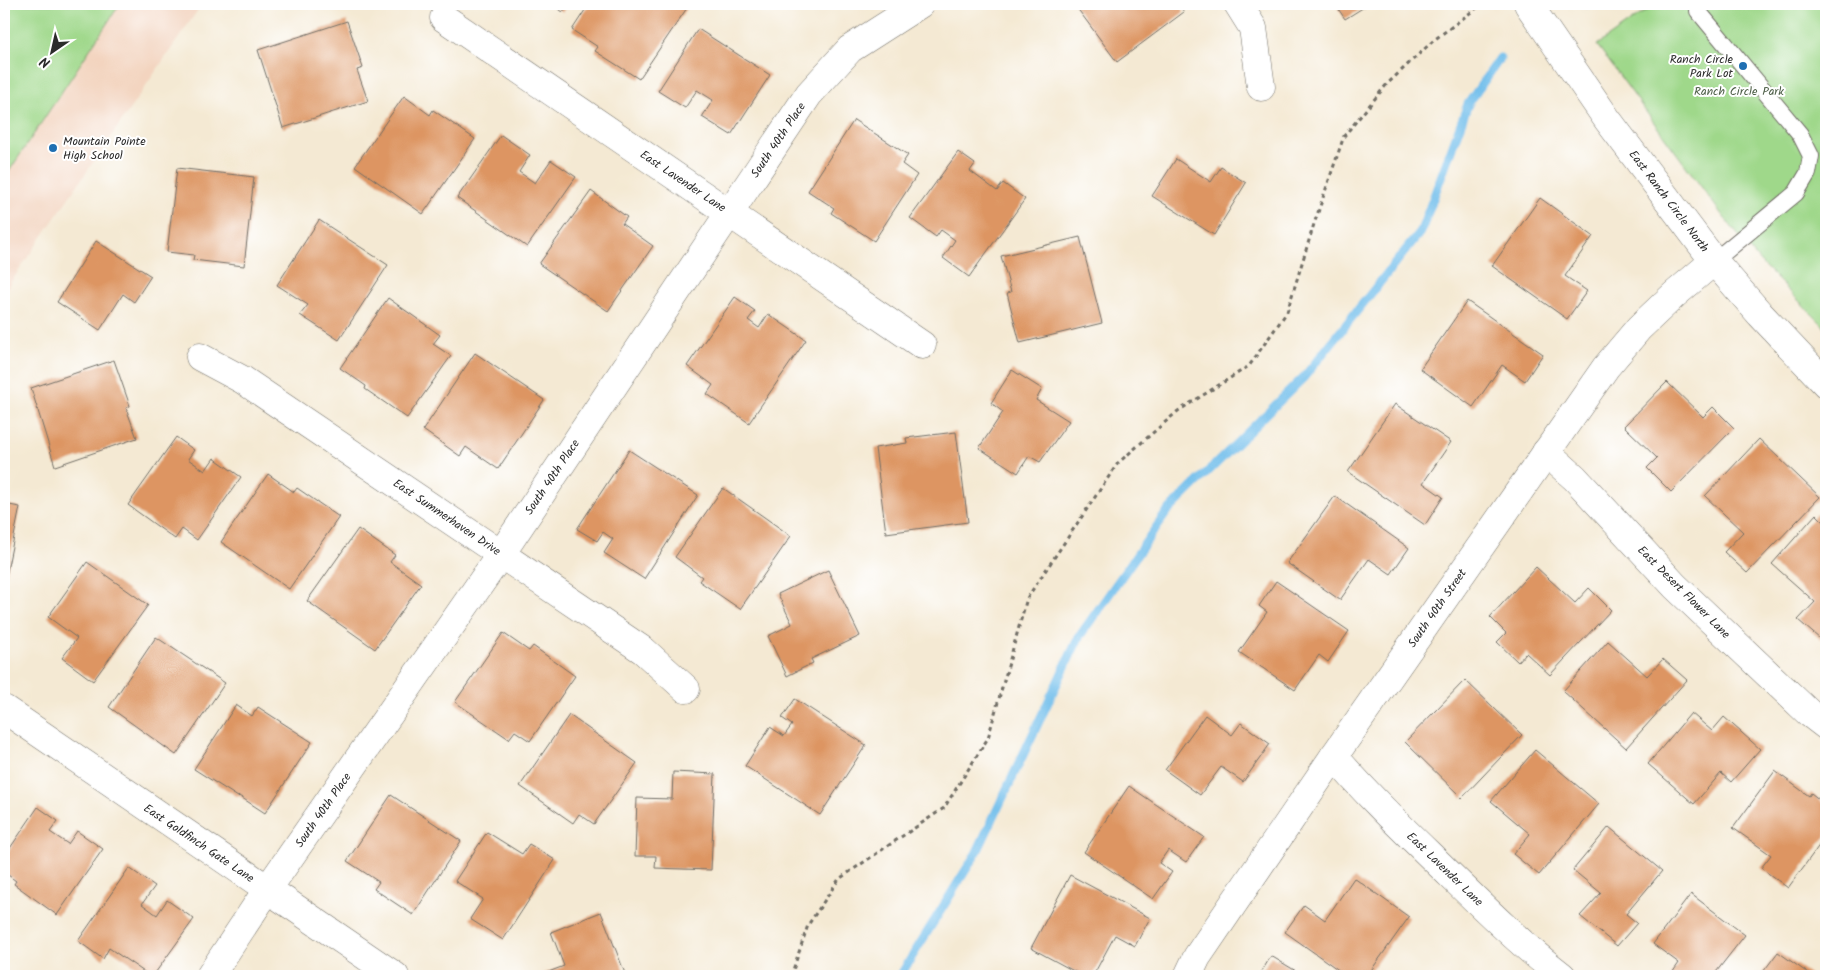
<svg xmlns="http://www.w3.org/2000/svg" width="1830" height="980" font-family="Kalam,sans-serif">
  <style>
    .built { fill: #f3d4bf }
    .green { fill: #9fd88a; stroke: #65825a }
    .lines { fill: none; stroke-linecap: round; stroke-linejoin: round }
    .stream { stroke: #71beeb; stroke-width: 9 }
    .building { fill: #dd9562 }
    .service-casing { stroke: #716e66; stroke-width: 18 }
    .minor-casing { stroke: #716e66; stroke-width: 29 }
    .tertiary-casing { stroke: #716e66; stroke-width: 29 }
    .path { stroke: #716e66; stroke-width: 3; stroke-dasharray: 4 4; stroke-linecap: butt }
    .service { stroke: #fff; stroke-width: 16 }
    .minor { stroke: #fff; stroke-width: 28 }
    .tertiary { stroke: #fff; stroke-width: 28 }
    .poi-dot { fill: #1f6fb2; stroke: #fff; stroke-width: 2 }
    .labels { text-anchor: middle; stroke-width: 4; stroke-linejoin: round; paint-order: stroke }
    .poi-label { font-size: 12px; fill: #2b2b2b; stroke: #fff; text-anchor: end }
    .park-label { font-size: 12px; fill: #4e5f48; stroke: #fff }
    .street-label { font-size: 12px; fill: #2b2b2b; stroke: #fff }
  </style>
  <rect width="100%" height="100%" fill="#fff"/>
  <filter id="ink" filterUnits="userSpaceOnUse"><feTurbulence type="fractalNoise" baseFrequency=".02" numOctaves="2"/><feDisplacementMap in="SourceGraphic" scale="10" xChannelSelector="R" yChannelSelector="G"/><feConvolveMatrix kernelMatrix="1 2 1 2 8 2 1 2 1" color-interpolation-filters="sRGB"/></filter>
  <filter id="wash" filterUnits="userSpaceOnUse"><feTurbulence type="fractalNoise" baseFrequency=".0096" numOctaves="4" result="noise"/><feDisplacementMap in="SourceGraphic" scale="20" xChannelSelector="R" yChannelSelector="G"/><feGaussianBlur stdDeviation="1.12" result="paint"/><feColorMatrix in="noise" values="0 0 0 0 0 0 0 0 0 0 0 0 0 0 0 0 0 1.4 0 .05"/><feComposite in="paint" operator="in"/></filter>
  <g filter="url(#wash)">
    <rect width="100%" height="100%" fill="#f4e9d3"/>
    <path class="built" d="M4,4H202L4,292Z"/>
    <g class="green">
      <path d="M4,4H120L4,179Z"/>
      <path d="M1649,4H1826V328L1761,263L1722,215L1597,45L1647,10Z"/>
    </g>
    <g class="lines">
      <g class="stream">
        <path d="M1586,4H1587"/>
        <path d="M900,976L977,852L1079,637L1167,512L1304,377L1421,231L1468,104L1500,58"/>
      </g>
    </g>
    <g id="blocks">
      <g class="building">
        <path d="M551,4H568L563,12Z"/>
        <path d="M589,4H687L689,5L639,79L595,51L598,47L572,30Z"/>
        <path d="M1074,4H1178L1184,12L1117,62Z"/>
        <path d="M1335,4H1369L1345,19Z"/>
        <path d="M347,21L363,68L357,70L368,101L283,128L258,50Z"/>
        <path d="M698,29L770,75L731,135L702,117L713,100L697,90L685,108L658,91Z"/>
        <path d="M404,96L430,115L433,110L475,139L423,214L355,166Z"/>
        <path d="M854,120L908,155L902,164L917,175L874,241L831,213L834,208L808,191Z"/>
        <path d="M501,135L530,155L519,172L535,183L551,160L576,177L527,247L457,198Z"/>
        <path d="M958,152L975,164L970,171L997,191L1003,183L1025,199L969,277L943,258L955,240L941,230L936,237L910,218Z"/>
        <path d="M1176,159L1211,182L1221,167L1246,183L1214,235L1152,196Z"/>
        <path d="M177,168L254,177L244,266L193,260L194,255L167,252Z"/>
        <path d="M591,191L627,217L622,224L653,246L608,311L539,264Z"/>
        <path d="M1540,198L1593,236L1565,276L1587,291L1567,319L1492,266Z"/>
        <path d="M319,220L388,265L339,340L300,315L308,305L277,285Z"/>
        <path d="M1080,237L1102,323L1020,343L1007,293L1011,292L1001,256Z"/>
        <path d="M96,241L151,276L134,302L123,294L100,330L57,302Z"/>
        <path d="M735,297L755,311L748,320L759,328L768,314L806,340L749,423L707,394L713,385L687,366Z"/>
        <path d="M388,298L440,335L433,344L451,356L407,418L365,389L366,386L340,368Z"/>
        <path d="M1467,301L1543,354L1525,381L1502,365L1473,407L1420,369Z"/>
        <path d="M475,353L544,400L498,469L466,447L460,456L423,430Z"/>
        <path d="M114,360L130,406L126,408L137,438L55,466L31,388Z"/>
        <path d="M1012,370L1042,389L1036,400L1069,421L1040,462L1029,456L1018,473L979,448L1003,412L991,403Z"/>
        <path d="M1667,382L1703,417L1713,407L1734,428L1671,492L1647,468L1657,458L1624,426Z"/>
        <path d="M1395,404L1451,442L1423,483L1443,497L1425,525L1348,472Z"/>
        <path d="M956,432L968,522L886,533L875,448L907,443L906,438Z"/>
        <path d="M176,437L194,450L188,459L205,471L214,458L241,477L197,540L182,529L175,539L128,505Z"/>
        <path d="M1759,439L1820,497L1747,573L1724,552L1743,532L1705,496Z"/>
        <path d="M629,450L698,495L644,579L604,553L613,539L603,532L597,541L577,529Z"/>
        <path d="M268,474L294,492L297,488L339,517L289,589L221,542Z"/>
        <path d="M723,488L791,536L740,609L699,581L702,577L675,557Z"/>
        <path d="M1335,496L1409,548L1391,574L1369,559L1340,600L1287,563Z"/>
        <path d="M4,504L20,507L5,581H4Z"/>
        <path d="M1816,514L1826,524V632L1820,639L1798,620L1815,602L1772,564Z"/>
        <path d="M358,529L395,555L390,562L421,584L375,649L307,601Z"/>
        <path d="M87,562L148,605L93,681L62,658L77,638L48,617Z"/>
        <path d="M1536,567L1575,603L1589,588L1611,610L1550,675L1526,653L1518,662L1497,642L1506,633L1490,617Z"/>
        <path d="M828,570L860,636L811,659L813,663L787,676L768,636L792,624L778,594Z"/>
        <path d="M1276,581L1349,631L1328,662L1319,655L1295,690L1239,652L1267,612L1259,606Z"/>
        <path d="M503,633L529,651L533,646L575,676L530,741L515,731L509,739L455,702Z"/>
        <path d="M156,637L225,683L176,755L109,707Z"/>
        <path d="M1608,641L1647,676L1663,659L1687,680L1626,748L1563,691Z"/>
        <path d="M1465,680L1522,735L1462,798L1405,742Z"/>
        <path d="M795,699L866,745L820,815L745,766L770,727L784,736L792,725L782,718Z"/>
        <path d="M236,705L252,716L258,707L312,742L265,813L239,796L238,797L194,769Z"/>
        <path d="M1691,713L1712,731L1724,717L1760,749L1731,782L1721,773L1694,804L1648,764Z"/>
        <path d="M569,715L637,763L594,824L579,814L573,823L520,786Z"/>
        <path d="M1205,715L1232,735L1241,723L1270,744L1243,782L1221,767L1200,795L1165,770Z"/>
        <path d="M1535,750L1599,804L1539,875L1513,854L1530,834L1491,801Z"/>
        <path d="M1775,771L1809,796L1811,793L1826,805V836L1788,888L1761,868L1771,855L1733,828Z"/>
        <path d="M673,772L715,774L711,870L655,868L656,856H635L637,798L672,799Z"/>
        <path d="M1129,786L1204,837L1186,862L1168,850L1159,863L1172,872L1153,899L1084,852Z"/>
        <path d="M391,795L461,841L413,915L374,889L379,882L347,861Z"/>
        <path d="M38,807L58,821L50,832L68,844L77,831L103,849L57,915L14,884L16,881L4,872V857Z"/>
        <path d="M1609,827L1662,871L1626,914L1637,923L1617,946L1580,916L1601,893L1573,870Z"/>
        <path d="M487,832L522,854L529,844L555,860L503,940L470,919L483,899L455,881Z"/>
        <path d="M129,868L155,886L142,904L157,915L167,900L194,919L153,976H150L109,948L103,959L78,941Z"/>
        <path d="M1070,875L1150,918L1135,946L1115,935L1093,976H1083L1031,948Z"/>
        <path d="M1354,878L1409,917L1367,976H1347L1285,932L1304,905L1325,920Z"/>
        <path d="M1691,894L1745,935L1713,976H1670L1679,963L1653,944Z"/>
        <path d="M601,912L626,976H538L564,966L551,932Z"/>
        <path d="M1778,952L1812,976H1760Z"/>
        <path d="M1271,956L1301,974L1299,976H1259Z"/>
      </g>
    </g>
  </g>
  <g filter="url(#ink)">
    <use href="#blocks" fill-opacity="0" stroke="#716e66" stroke-width="1"/>
    <g class="lines">
      <defs>
        <path id="service" d="M1698,11L1800,134L1811,156L1808,173L1796,193L1714,261"/>
        <g id="minor">
          <path d="M1238,4L1253,28L1261,87"/>
          <path d="M444,18L922,345"/>
          <path d="M200,357L243,380L644,651L686,689"/>
          <path d="M1546,452L1575,478L1675,586L1809,713L1826,726"/>
          <path d="M4,709L395,976"/>
          <path d="M1334,756C1367,795 1404,830 1440,865C1479,903 1519,943 1562,976"/>
          <path d="M210,976L267,890L501,554L809,94L850,49L920,4"/>
          <path d="M1188,976L1197,957L1334,756L1606,367L1639,328L1674,295L1714,261"/>
        </g>
        <path id="tertiary" d="M1528,4L1607,119L1714,261L1760,314L1826,384"/>
      </defs>
      <use href="#service" class="service-casing"/>
      <use href="#minor" class="minor-casing"/>
      <use href="#tertiary" class="tertiary-casing"/>
      <g class="path">
        <path d="M1824,82L1826,85"/>
        <path d="M791,976L808,925L839,879L944,808L988,738L1027,598L1118,463L1178,411L1249,366L1287,312L1314,224L1344,136L1387,84L1434,40L1482,4"/>
      </g>
      <use href="#service" class="service"/>
      <use href="#minor" class="minor"/>
      <use href="#tertiary" class="tertiary"/>
    </g>
  </g>
  <g class="poi-dot">
    <circle cx="1743" cy="66" r="5"/>
    <circle cx="53" cy="148" r="5"/>
  </g>
  <g class="labels">
    <g class="poi-label">
      <text x="1733" y="63">Ranch Circle<tspan x="1733" dy="14">Park Lot</tspan></text>
      <text x="63" y="145" text-anchor="start">Mountain Pointe<tspan x="63" dy="14">High School</tspan></text>
    </g>
    <g class="park-label">
      <text x="1739" y="95">Ranch Circle Park</text>
    </g>
    <g class="street-label">
      <text transform="translate(778 140) rotate(-56)" y="4">South 40th Place</text>
      <text transform="translate(683 181) rotate(34)" y="4">East Lavender Lane</text>
      <text transform="translate(1669 201) rotate(53)" y="4">East Ranch Circle North</text>
      <text transform="translate(552 477) rotate(-56)" y="4">South 40th Place</text>
      <text transform="translate(447 517) rotate(34)" y="4">East Summerhaven Drive</text>
      <text transform="translate(1684 592) rotate(45)" y="4">East Desert Flower Lane</text>
      <text transform="translate(1437 608) rotate(-55)" y="4">South 40th Street</text>
      <text transform="translate(323 810) rotate(-55)" y="4">South 40th Place</text>
      <text transform="translate(199 843) rotate(34)" y="4">East Goldfinch Gate Lane</text>
      <text transform="translate(1445 869) rotate(44)" y="4">East Lavender Lane</text>
    </g>
  </g>
  <rect width="1830" height="980" fill="none" stroke="#fff" stroke-width="20"/>
  <g transform="translate(52 52) rotate(214)" stroke="#ffffff" stroke-width="4" paint-order="stroke">
  <path d="M0-4L9 19L0 12L-9 19Z" fill="#2b2b2b"/>
  <text y="-8" font-size="14" font-weight="bold" text-anchor="middle" fill="#2b2b2b">N</text>
  </g>
</svg>
